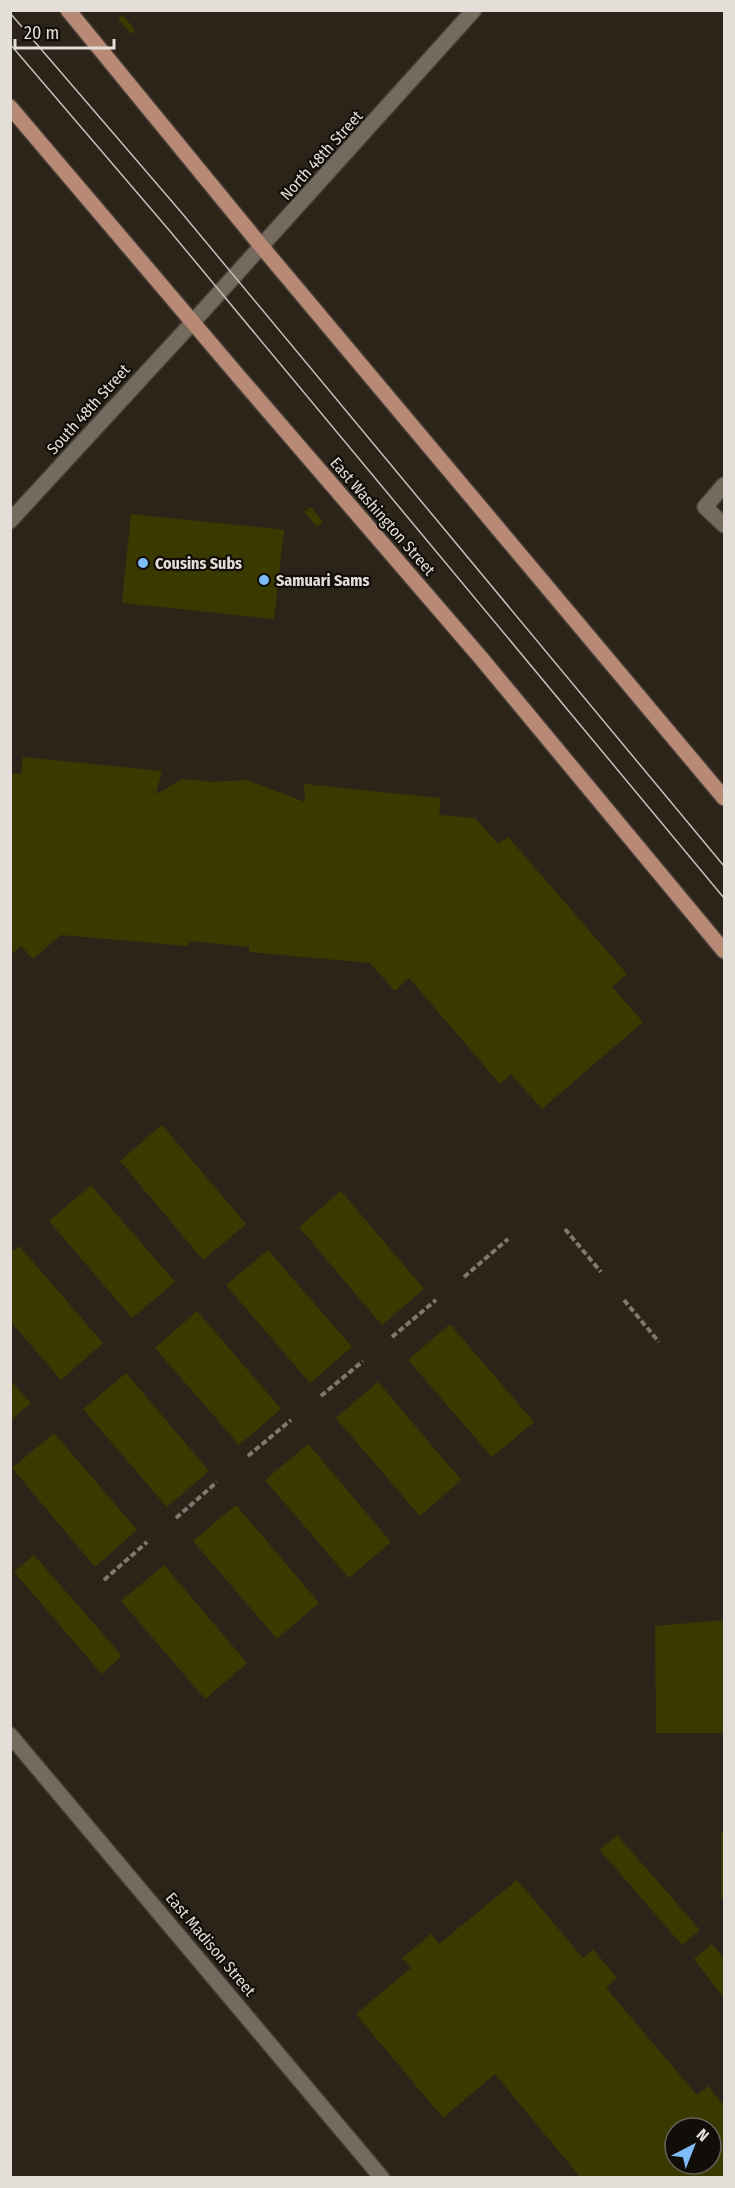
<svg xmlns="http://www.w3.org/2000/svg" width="735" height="2188" font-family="'Fira Sans Condensed',sans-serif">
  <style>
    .building { fill: #3a3a00; fill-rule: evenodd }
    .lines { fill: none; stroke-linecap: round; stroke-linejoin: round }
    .service-casing { stroke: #463f37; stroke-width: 18 }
    .minor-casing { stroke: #463f37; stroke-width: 18 }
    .tertiary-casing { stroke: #463f37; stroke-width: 18 }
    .primary-casing { stroke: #463f37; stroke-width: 18 }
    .path { stroke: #7e786e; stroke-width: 4; stroke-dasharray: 6 3; stroke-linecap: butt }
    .service { stroke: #746b5e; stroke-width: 15 }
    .minor { stroke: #746b5e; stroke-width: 15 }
    .tertiary { stroke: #746b5e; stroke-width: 15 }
    .primary { stroke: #b88a76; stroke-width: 15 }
    .tram { stroke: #c6c0b9; stroke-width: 1.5 }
    .poi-dot { fill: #7fbdf9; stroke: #110e09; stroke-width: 2 }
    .labels { text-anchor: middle; stroke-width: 4.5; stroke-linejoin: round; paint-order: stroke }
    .street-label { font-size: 16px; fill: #e3ded7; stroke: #110e09 }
    .poi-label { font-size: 16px; font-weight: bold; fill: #e3ded7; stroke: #110e09; text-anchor: start }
  </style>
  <rect width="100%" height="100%" fill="#2c2419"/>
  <g class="building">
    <path d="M123,15L135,30L131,34L118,19Z"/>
    <path d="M311,507L323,522L317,527L304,512Z"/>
    <path d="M131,514L284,530L274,619L122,603Z"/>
    <path d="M23,757L162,771L156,794L183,779L212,782L247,780L305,802L304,784L441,798L439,815L475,818L498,844L508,837L627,974L612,987L643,1022L542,1109L511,1074L500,1084L409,978L395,991L370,963L249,952V947L189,941L188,946L61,935L33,959L21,946L10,955V773L21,774Z"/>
    <path d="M162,1125L246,1224L203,1260L120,1161Z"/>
    <path d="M91,1185L175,1282L132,1318L49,1221Z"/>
    <path d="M341,1191L424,1289L382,1325L299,1227Z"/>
    <path d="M19,1246L103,1343L61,1380L10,1321V1253Z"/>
    <path d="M268,1250L352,1347L310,1383L226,1285Z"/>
    <path d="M197,1311L281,1409L239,1445L155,1348Z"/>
    <path d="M450,1324L534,1422L492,1457L408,1360Z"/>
    <path d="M126,1373L209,1471L167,1507L83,1409Z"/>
    <path d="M10,1380L31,1403L10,1421Z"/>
    <path d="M378,1382L461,1480L420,1516L336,1418Z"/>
    <path d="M54,1433L137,1530L95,1567L12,1468Z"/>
    <path d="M308,1444L391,1542L349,1578L265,1480Z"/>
    <path d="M236,1505L319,1603L277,1639L193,1541Z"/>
    <path d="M34,1555L122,1656L102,1674L14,1572Z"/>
    <path d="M164,1565L247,1663L205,1699L121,1601Z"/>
    <path d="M724,1620V1733H656L655,1626Z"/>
    <rect x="721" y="1832" width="3" height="66"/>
    <path d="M617,1835L700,1930L682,1945L600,1850Z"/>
    <path d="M517,1880L583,1958L593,1949L617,1978L606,1988L697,2095L708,2086L724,2106V2178H581L495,2074L443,2118L356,2014L411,1968L402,1958L431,1934L439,1944ZM675,2128H711V2164H675Z"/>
    <path d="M712,1944L724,1959V1998L694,1959Z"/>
  </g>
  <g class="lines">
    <defs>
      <path id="service" d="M724,485L705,507L724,525"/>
      <g id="minor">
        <path d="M10,521L193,322"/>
        <path d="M10,1735L382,2178"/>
      </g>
      <path id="tertiary" d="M193,322L474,10"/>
      <g id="primary">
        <path d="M68,10L262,247L724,798"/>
        <path d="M10,107L240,378L481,658L724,951"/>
      </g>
    </defs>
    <use href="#service" class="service-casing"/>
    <use href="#minor" class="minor-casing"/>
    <use href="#tertiary" class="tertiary-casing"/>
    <use href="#primary" class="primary-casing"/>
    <g class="path">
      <path d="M565,1229L601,1272"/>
      <path d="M464,1277L508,1239"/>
      <path d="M624,1300L659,1342"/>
      <path d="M392,1337L436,1300"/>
      <path d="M321,1396L363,1361"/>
      <path d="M248,1456L291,1420"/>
      <path d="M176,1518L217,1482"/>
      <path d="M104,1580L147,1542"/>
    </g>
    <use href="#service" class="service"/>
    <use href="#minor" class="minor"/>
    <use href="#tertiary" class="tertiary"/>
    <use href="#primary" class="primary"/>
    <g class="tram">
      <path d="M10,13L181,212L724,866"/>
      <path d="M10,44L169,230L724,898"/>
    </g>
  </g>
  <g class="poi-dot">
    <circle cx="143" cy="563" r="6"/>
    <circle cx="264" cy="580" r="6"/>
  </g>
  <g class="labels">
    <g class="street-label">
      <text transform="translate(321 155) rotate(-48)" y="6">North 48th Street</text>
      <text transform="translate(88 409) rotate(-48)" y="6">South 48th Street</text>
      <text transform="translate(383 516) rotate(49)" y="6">East Washington Street</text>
      <text transform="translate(211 1944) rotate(50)" y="6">East Madison Street</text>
    </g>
    <g class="poi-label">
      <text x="155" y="569">Cousins Subs</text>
      <text x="276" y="586">Samuari Sams</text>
    </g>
  </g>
  <rect width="735" height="2188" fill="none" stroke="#e3ded7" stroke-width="24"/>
  <g transform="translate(693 2146) rotate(42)"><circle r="28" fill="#110e09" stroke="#65615b" stroke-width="1.5"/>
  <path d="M0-4.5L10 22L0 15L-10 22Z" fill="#7fbdf9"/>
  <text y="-9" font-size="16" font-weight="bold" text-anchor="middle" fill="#e3ded7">N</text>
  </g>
  <path d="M15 39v9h99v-9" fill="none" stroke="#e3ded7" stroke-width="3"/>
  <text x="24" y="39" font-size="18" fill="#e3ded7" stroke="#110e09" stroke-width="4.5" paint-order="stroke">20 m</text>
</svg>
